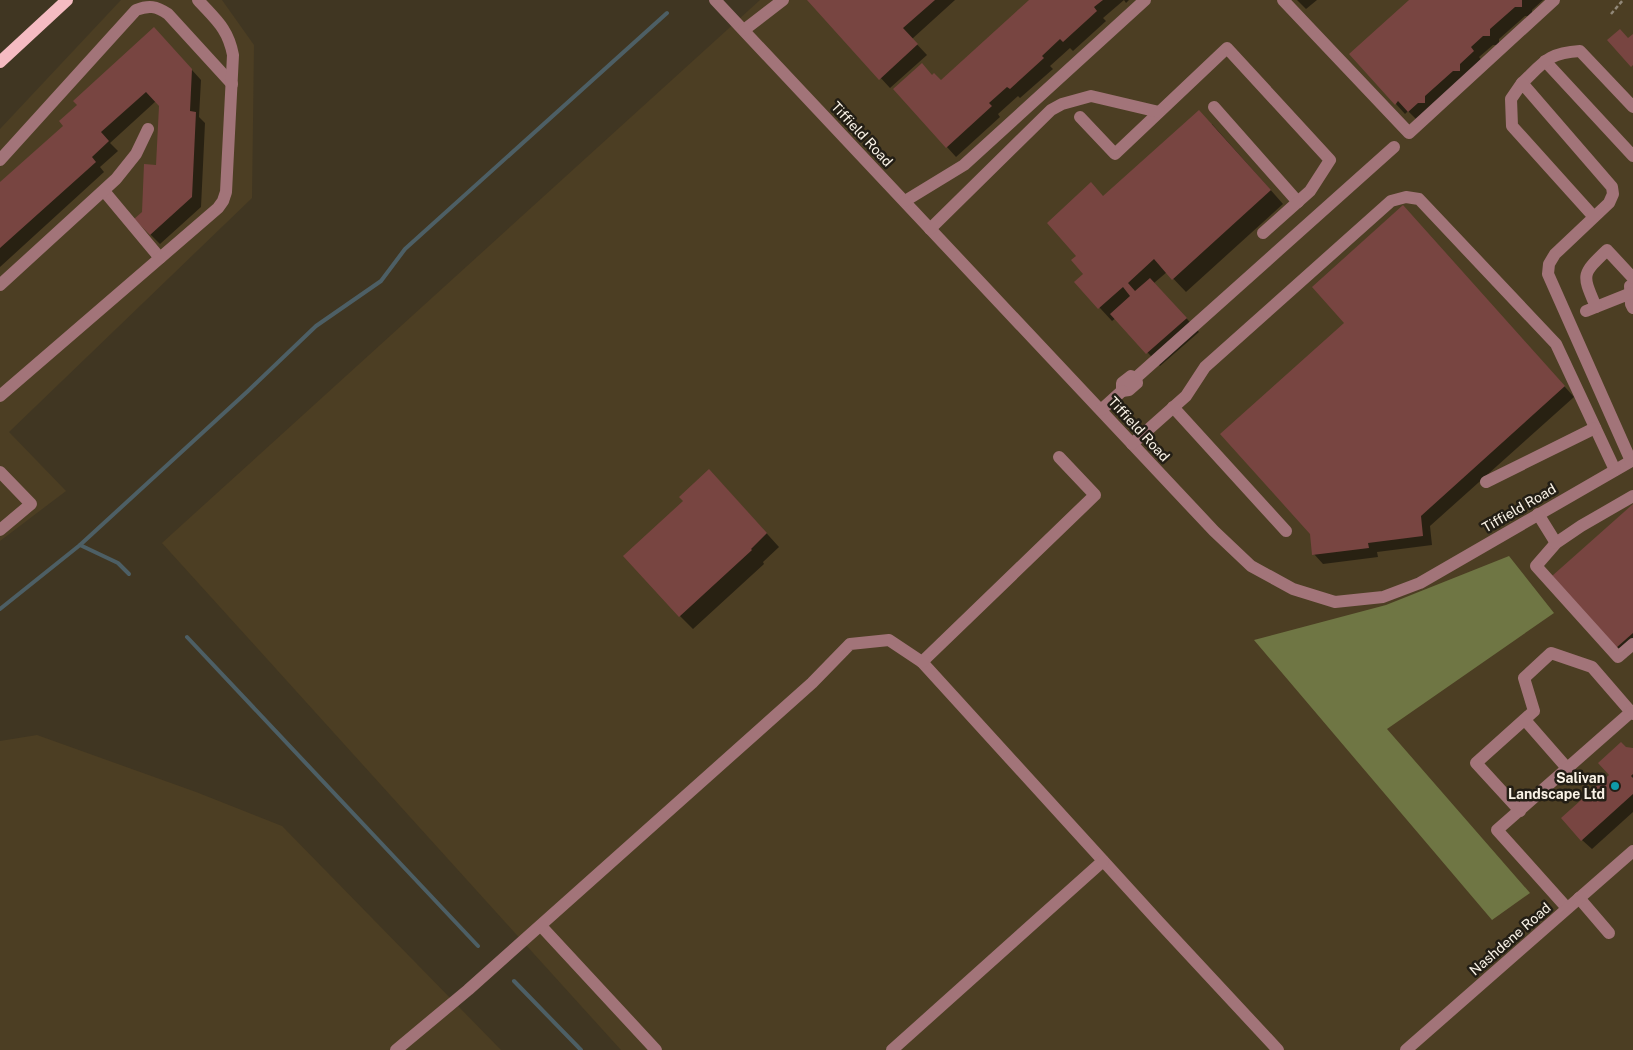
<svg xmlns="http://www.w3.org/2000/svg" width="1633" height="1050" font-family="'Public Sans',sans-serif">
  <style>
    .built { fill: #4c3e23 }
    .forest { fill: #6f7644 }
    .shadow { fill: #0007 }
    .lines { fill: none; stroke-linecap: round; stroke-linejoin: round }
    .stream { stroke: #4d5f65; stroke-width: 4 }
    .building { fill: #784541 }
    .path { stroke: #918878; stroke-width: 2.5; stroke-dasharray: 4 2.5; stroke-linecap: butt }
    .minor { stroke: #a27479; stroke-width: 12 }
    .major { stroke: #f5bbc2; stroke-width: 12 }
    .culture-dot { fill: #0f9aa8; stroke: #231e15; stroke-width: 2 }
    .labels { text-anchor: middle; stroke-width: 5; stroke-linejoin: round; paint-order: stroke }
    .street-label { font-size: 14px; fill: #faf3e7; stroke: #231e15 }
    .poi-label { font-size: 14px; font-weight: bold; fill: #faf3e7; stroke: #231e15; text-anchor: end }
  </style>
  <rect width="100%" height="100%" fill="#403622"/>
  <g class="built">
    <path d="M121,0H222L254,45L252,198L9,432L66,491L0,541V129Z"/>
    <path d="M760,0H1633V1050H621L162,543Z"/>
    <path d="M37,735L196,792L282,826L501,1050H0V741Z"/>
  </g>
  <path class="forest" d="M1509,556L1554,613L1387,729L1530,893L1492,920L1254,640L1386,605Z"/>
  <g class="shadow">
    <path d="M809,0H955L912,39L927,55L890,88Z"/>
    <path d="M1031,0H1129L1126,3L1124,0L1103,18L1106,21L1073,51L1070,48L1050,66L1053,69L1020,98L1018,96L998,114L1000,117L956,157L947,147L932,76L941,82Z"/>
    <path d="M1297,0H1317L1306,9Z"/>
    <path d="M1411,0H1543L1532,10V16H1525L1499,39V45H1493L1479,57L1483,62L1418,121L1408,111L1405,114L1396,104Z"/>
    <path d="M163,38L201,80L199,117L205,123L201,207L160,244L150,234L143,213L158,166L161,106L156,101L110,143L118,151L100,167L104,172L0,267V184Z"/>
    <path d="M1212,124L1283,204L1186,292L1167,272L1154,283L1199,332L1160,366L1116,318L1112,321L1076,282L1085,274L1077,257L1104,197Z"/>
    <path d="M1412,217L1574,397L1430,526L1432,545L1377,552L1378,557L1323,564L1314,554L1346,323Z"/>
    <path d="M722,484L779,547L763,562L764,564L693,629L680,616Z"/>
    <path d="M1633,505V651L1627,657L1617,647Z"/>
    <path d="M1626,749H1633V812L1592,849L1582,840L1610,775Z"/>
  </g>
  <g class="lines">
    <g class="stream">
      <path d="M80,545L118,563L129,574"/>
      <path d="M0,609L80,545L248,391L316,326L381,281L405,249L667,13"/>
      <path d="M187,637L478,946"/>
      <path d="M514,981L581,1050"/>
    </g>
  </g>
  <g class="building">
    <path d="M807,0H935L903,28L918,44L879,80Z"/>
    <path d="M1029,0H1103L1094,7L1097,11L1063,42L1060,39L1042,56L1044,58L1010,89L1007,87L989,103L992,106L946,148L893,89L922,63L932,75L934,73L941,80Z"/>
    <path d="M1409,0H1522V7H1515L1490,29V36H1483L1471,47L1474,51L1460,64V71H1453L1425,96V103H1418L1408,112L1398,101L1395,105L1349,54Z"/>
    <path d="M154,27L192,69L190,111L196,112L192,197L150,235L134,219L142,212L144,164L156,165L159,106L146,92L101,132L109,141L92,157L96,162L0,248V182L63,126L59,121L77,105L73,101Z"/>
    <path d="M1620,29L1628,38L1633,34V65L1631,67L1607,40Z"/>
    <path d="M1199,110L1271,190L1172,280L1154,259L1128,283L1135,291L1150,278L1187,318L1146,354L1110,314L1130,296L1123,287L1098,309L1074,282L1083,274L1071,260L1076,256L1047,223L1091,182L1103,196Z"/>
    <path d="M1403,205L1565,386L1421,516L1423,536L1368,543L1369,548L1312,555L1310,534L1220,434L1344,323L1312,287Z"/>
    <path d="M709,469L767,533L751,549L752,550L679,617L623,556L683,501L679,497Z"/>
    <path d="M1633,504V633L1616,648L1552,576Z"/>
    <path d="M1621,742L1626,747L1633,748V774L1631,776L1633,778V794L1581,841L1561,818L1609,775L1598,763Z"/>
  </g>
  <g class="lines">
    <path class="path" d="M1611,14L1623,0"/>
    <g class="minor">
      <path d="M715,0L1214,531L1251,566L1293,589L1335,602L1383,597L1420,583L1633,460"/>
      <path d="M1283,0L1409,133L1554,0"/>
      <path d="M744,30L783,0"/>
      <path d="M1545,61L1633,156"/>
      <path d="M1522,83C1544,62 1548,53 1580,51L1633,107"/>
      <path d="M1214,107L1298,202"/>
      <path d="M1080,117L1115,154L1227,48L1330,160L1310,191L1263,233"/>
      <path d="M0,160L136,10C149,5 156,6 168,14L232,84"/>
      <path d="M104,191L160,258"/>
      <path d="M905,201L964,165L1145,0"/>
      <path d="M1594,217L1512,126L1511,99L1522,83L1612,187L1613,194L1609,203L1555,254L1549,264L1548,274L1631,461"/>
      <path d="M930,229L1051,110L1062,104L1091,96L1159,112"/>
      <path d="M0,285L116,179L136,154L148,129"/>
      <path d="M1630,286L1631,304L1633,308"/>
      <path d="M1596,307L1631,293"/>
      <path d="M1586,311L1596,307C1582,274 1581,275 1607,250L1633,278"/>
      <path d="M1136,378L1131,376L1122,383V391L1129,390L1137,383L1136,378L1139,375L1394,147"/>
      <path d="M0,396L218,208L223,201L226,192L233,55C228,28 215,19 198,0"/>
      <path d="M1173,407L1286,531"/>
      <path d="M1101,410L1122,391"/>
      <path d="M1132,444L1186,396L1205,367L1391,201L1406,197L1419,199L1556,344L1615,470"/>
      <path d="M0,472L31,504L0,530"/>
      <path d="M1486,482L1595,428"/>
      <path d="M1633,496L1581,526L1556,543L1536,566L1618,657L1633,644"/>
      <path d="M1538,514L1556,543"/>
      <path d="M922,662L1158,921L1278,1050"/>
      <path d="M1525,720L1567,768"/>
      <path d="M1520,811L1476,763L1534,711L1524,678L1551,653L1592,667L1631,712"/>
      <path d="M1579,898L1609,933"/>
      <path d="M1567,908L1497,830L1631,712L1633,714"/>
      <path d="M541,926L656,1050"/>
      <path d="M396,1050L468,990L812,683L850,644L889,640L922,662L1095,495L1059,457"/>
      <path d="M892,1050L1103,861"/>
      <path d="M1406,1050L1633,851"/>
    </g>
    <path class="major" d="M0,62L67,0"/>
  </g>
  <circle class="culture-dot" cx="1615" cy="786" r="5"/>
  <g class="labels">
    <g class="street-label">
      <text transform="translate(862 134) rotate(47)" y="5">Tiffield Road</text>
      <text transform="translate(1139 429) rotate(47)" y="5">Tiffield Road</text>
      <text transform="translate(1519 508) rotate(-30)" y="5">Tiffield Road</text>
      <text transform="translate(1510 939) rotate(-41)" y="5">Nashdene Road</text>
    </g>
    <g class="poi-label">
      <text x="1605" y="783">Salivan<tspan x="1605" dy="16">Landscape Ltd</tspan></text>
    </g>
  </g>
</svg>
